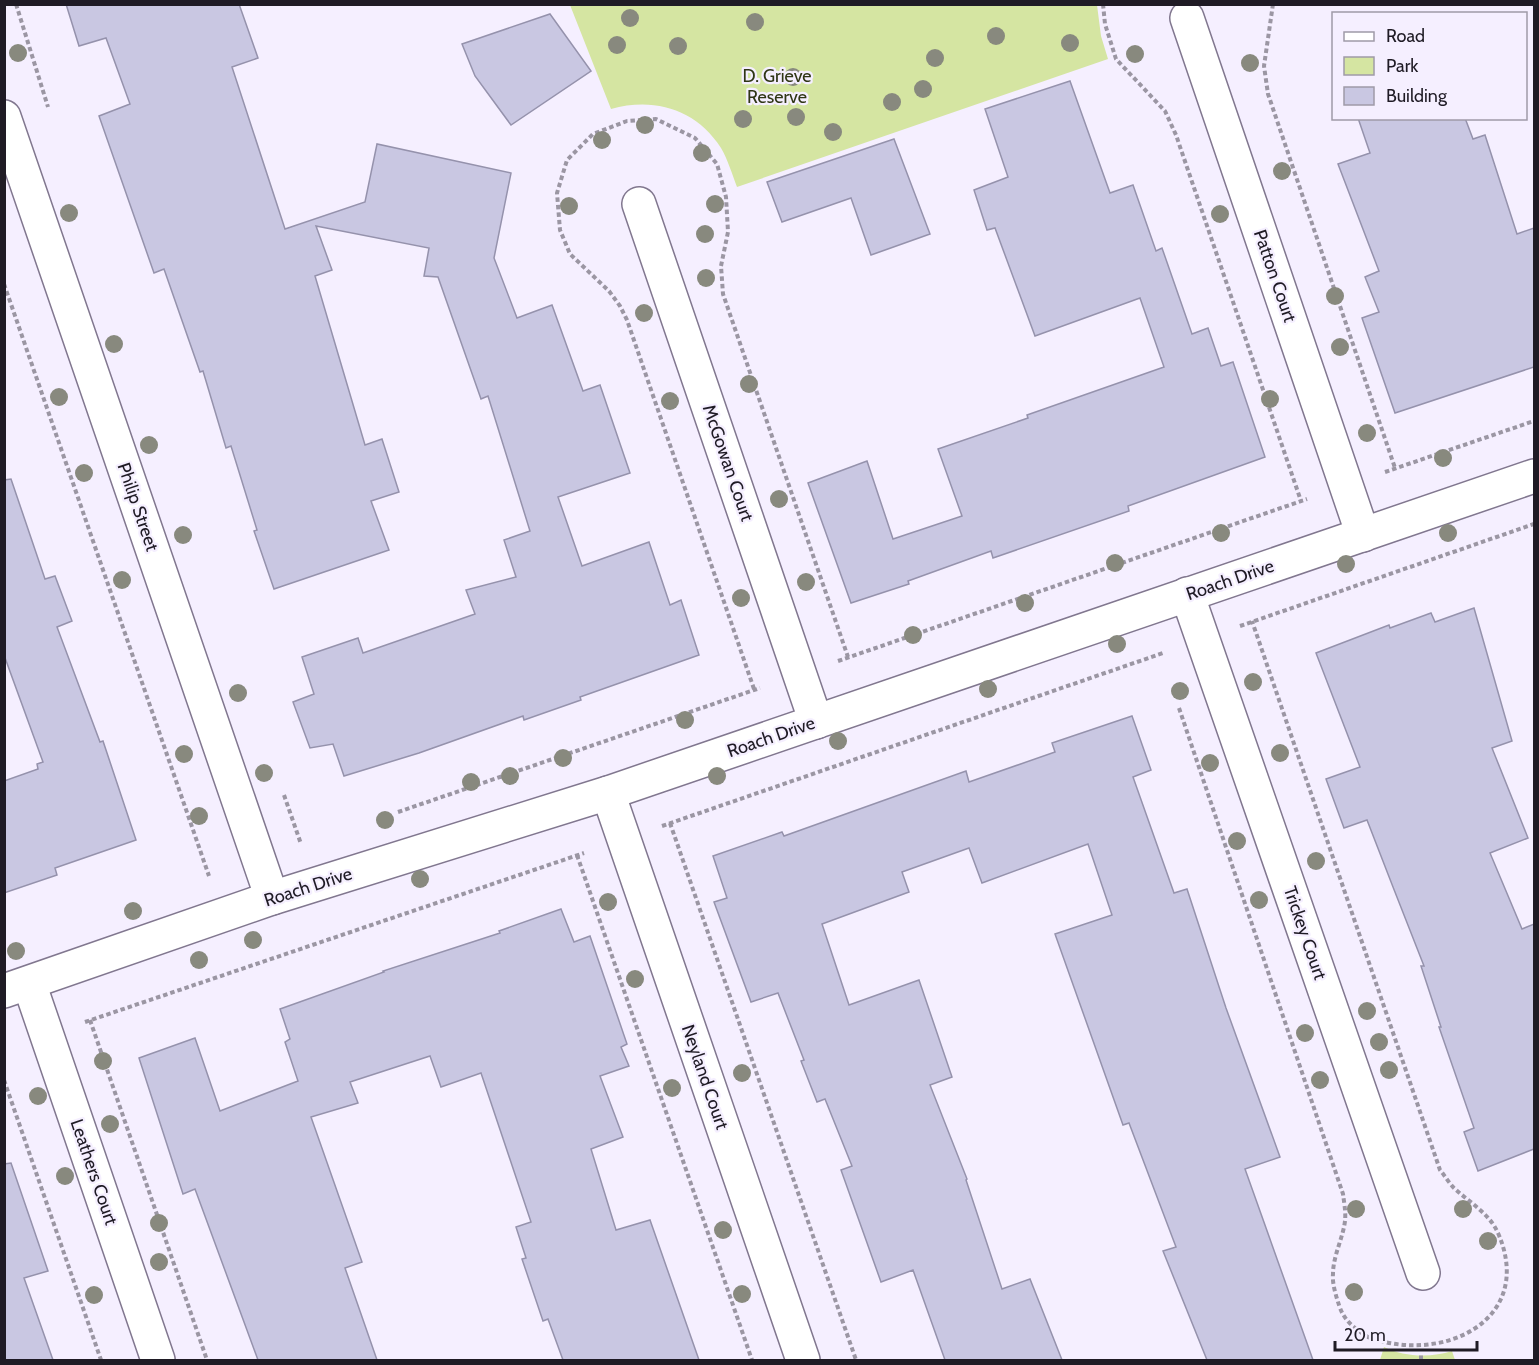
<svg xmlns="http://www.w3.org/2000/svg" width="1539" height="1365" font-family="Cabin,sans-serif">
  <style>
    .green { fill: #d5e5a2 }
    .building { fill: #c9c7e2; stroke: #9592ac; stroke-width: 1.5 }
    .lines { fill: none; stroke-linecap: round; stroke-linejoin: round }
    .minor-casing { stroke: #81778f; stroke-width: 36 }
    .path { stroke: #9b96a3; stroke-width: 4; stroke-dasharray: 4.5 3; stroke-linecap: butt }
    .minor { stroke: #fff; stroke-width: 33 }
    .tree { fill: #88897e }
    .labels { text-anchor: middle; stroke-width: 4.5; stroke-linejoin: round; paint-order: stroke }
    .park-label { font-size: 18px; fill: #2f3615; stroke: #f5efff }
    .street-label { font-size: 18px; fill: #1f1b25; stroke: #f5efff }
  </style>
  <rect width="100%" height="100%" fill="#f5efff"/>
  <g class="green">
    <path d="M570,5H1097L1101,36L1108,59L737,187C732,174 728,160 721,148C696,109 654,97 611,109Z"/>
    <path d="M1384,1347C1404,1357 1431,1358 1452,1351L1455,1360H1380Z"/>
  </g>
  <g class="building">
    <path d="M66,4H239L258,58L232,67L285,229L365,202L377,144L511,173L494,258L517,318L552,305L583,391L600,385L630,473L558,497L582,566L649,542L670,605L681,600L699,655L580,697L581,700L524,720L523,716L419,753L344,776L333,744L310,748L293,702L314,694L302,657L358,638L363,653L475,614L466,590L516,577L504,540L530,531L488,396L481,399L438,277L424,276L429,248L316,226L332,270L315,276L365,445L382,439L399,492L371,501L389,550L274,589L254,531L257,530L231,446L226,448L203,371L200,372L164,269L154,273L99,116L130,104L106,38L79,46Z"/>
    <path d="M550,14L591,71L511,125L475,76L462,44Z"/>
    <path d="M1070,81L1110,193L1133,185L1156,251L1162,248L1192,334L1208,328L1221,366L1233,362L1265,457L1128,506L1129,511L993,558L991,551L908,581L909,584L851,603L808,483L867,461L893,539L962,516L938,449L1028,418L1027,415L1164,367L1140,298L1035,336L995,228L987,230L974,190L1008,177L985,109Z"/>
    <path d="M1358,118H1465L1473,139L1485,135L1517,234L1534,228V367L1395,413L1362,318L1379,312L1365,277L1379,271L1338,164L1370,153Z"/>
    <path d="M894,139L930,234L871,255L851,198L782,222L767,182Z"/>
    <path d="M11,479L45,579L55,576L72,621L57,627L100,742L103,741L136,840L55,868L57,875L4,893V781L38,769L37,764L43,762L4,655V480Z"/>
    <path d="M1474,608L1512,741L1492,748L1528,838L1490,853L1522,929L1534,924V1149L1478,1171L1464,1132L1474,1128L1439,1027H1441L1421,966H1424L1393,887L1367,820L1344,828L1326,779L1360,767L1316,653L1389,625L1390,628L1431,613L1435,622Z"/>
    <path d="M1132,716L1151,770L1133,777L1174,893L1187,889L1226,1008L1280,1157L1245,1169L1313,1360H1207L1163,1251L1176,1247L1129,1123L1123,1125L1055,934L1112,915L1088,844L982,883L969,848L902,872L909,892L822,924L849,1005L919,980L952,1077L930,1085L967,1179L966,1180L1002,1289L1030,1279L1062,1360H945L913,1270L881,1282L841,1170L852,1166L825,1099L817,1102L801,1061L804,1060L778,993L751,1002L714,902L727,898L713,856L782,832L784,836L966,771L969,782L1055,752L1052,743Z"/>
    <path d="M561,909L574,942L590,936L627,1044L621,1047L629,1066L600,1076L623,1137L591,1149L616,1230L650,1220L699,1360H563L548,1319L543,1321L522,1259L526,1258L516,1227L531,1222L481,1073L441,1087L430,1056L350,1082L358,1103L311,1117L362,1262L345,1268L377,1360H258L195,1189L183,1194L139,1058L195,1038L220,1111L298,1081L285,1042L290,1039L280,1009L384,972L383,971L500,933L499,931Z"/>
    <path d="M11,1163L48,1271L24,1278L53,1360H4V1164Z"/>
  </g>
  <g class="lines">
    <defs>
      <g id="minor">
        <path d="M1187,18L1363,535"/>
        <path d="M4,117L272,898"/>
        <path d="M639,204L816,722"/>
        <path d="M1187,594L1423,1273"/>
        <path d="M608,793L803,1360"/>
        <path d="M29,983L158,1360"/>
        <path d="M4,991L272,898L608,793L1534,476"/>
      </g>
    </defs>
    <use href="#minor" class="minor-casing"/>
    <g class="path">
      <path d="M16,4L48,107"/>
      <path d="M1103,4L1105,24L1116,59L1165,111L1176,135L1301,501"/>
      <path d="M1273,4L1264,66L1268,94L1395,468"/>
      <path d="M4,284L209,876"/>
      <path d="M1385,472L1534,421"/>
      <path d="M1240,626L1534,524"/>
      <path d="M838,661L1307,499"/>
      <path d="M754,689L627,320L620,306L609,291L570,254L560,230L557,193L567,160L593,134L627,121L656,119L695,138L717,164L726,197L728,232L721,266L723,294L848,657"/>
      <path d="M1179,708L1343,1194C1344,1202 1346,1212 1345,1221C1343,1238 1333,1256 1333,1274C1332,1283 1336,1296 1339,1305C1344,1321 1355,1329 1368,1337C1443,1365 1536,1320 1498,1233C1489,1213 1470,1203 1454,1188C1449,1183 1445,1176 1440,1170L1252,621"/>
      <path d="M284,795L301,844"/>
      <path d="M398,812L760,688"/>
      <path d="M670,823L856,1360"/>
      <path d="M662,826L1163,653"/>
      <path d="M577,855L752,1360"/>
      <path d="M90,1020L207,1360"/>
      <path d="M85,1022L584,853"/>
      <path d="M4,1080L101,1360"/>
      <path d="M1421,1360V1354"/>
    </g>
    <use href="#minor" class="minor"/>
  </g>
  <g class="tree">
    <circle cx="630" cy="18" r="9"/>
    <circle cx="755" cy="22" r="9"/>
    <circle cx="996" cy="36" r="9"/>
    <circle cx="1070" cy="43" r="9"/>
    <circle cx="617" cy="45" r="9"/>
    <circle cx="678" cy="46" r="9"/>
    <circle cx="18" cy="53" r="9"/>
    <circle cx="1135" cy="54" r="9"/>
    <circle cx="935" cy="58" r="9"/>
    <circle cx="1250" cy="63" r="9"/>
    <circle cx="793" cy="77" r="9"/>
    <circle cx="923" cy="89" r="9"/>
    <circle cx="892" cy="102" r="9"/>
    <circle cx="796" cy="117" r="9"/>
    <circle cx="743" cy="119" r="9"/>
    <circle cx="645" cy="125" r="9"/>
    <circle cx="833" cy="132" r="9"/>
    <circle cx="602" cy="140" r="9"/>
    <circle cx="702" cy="153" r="9"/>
    <circle cx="1282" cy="171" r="9"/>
    <circle cx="715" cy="204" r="9"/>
    <circle cx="569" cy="206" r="9"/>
    <circle cx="69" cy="213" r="9"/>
    <circle cx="1220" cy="214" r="9"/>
    <circle cx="705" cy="234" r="9"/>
    <circle cx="706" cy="278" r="9"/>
    <circle cx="1335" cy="296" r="9"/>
    <circle cx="644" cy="313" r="9"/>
    <circle cx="114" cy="344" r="9"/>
    <circle cx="1340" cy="347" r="9"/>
    <circle cx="749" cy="384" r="9"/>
    <circle cx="59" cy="397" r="9"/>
    <circle cx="1270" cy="399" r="9"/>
    <circle cx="670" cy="401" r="9"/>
    <circle cx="1367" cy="433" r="9"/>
    <circle cx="149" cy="445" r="9"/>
    <circle cx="1443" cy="458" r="9"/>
    <circle cx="84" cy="473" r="9"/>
    <circle cx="779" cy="499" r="9"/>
    <circle cx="1221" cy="533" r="9"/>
    <circle cx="1448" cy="533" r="9"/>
    <circle cx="183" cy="535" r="9"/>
    <circle cx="1115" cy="563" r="9"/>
    <circle cx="1346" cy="564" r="9"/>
    <circle cx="122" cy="580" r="9"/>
    <circle cx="806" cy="582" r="9"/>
    <circle cx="741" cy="598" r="9"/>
    <circle cx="1025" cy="603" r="9"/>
    <circle cx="913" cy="635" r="9"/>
    <circle cx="1117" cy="644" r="9"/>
    <circle cx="1253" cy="682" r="9"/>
    <circle cx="988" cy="689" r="9"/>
    <circle cx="1180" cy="691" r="9"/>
    <circle cx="238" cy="693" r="9"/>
    <circle cx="685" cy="720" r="9"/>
    <circle cx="838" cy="741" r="9"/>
    <circle cx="1280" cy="753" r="9"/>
    <circle cx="184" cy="754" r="9"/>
    <circle cx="563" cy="758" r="9"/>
    <circle cx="1210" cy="763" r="9"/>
    <circle cx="264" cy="773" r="9"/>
    <circle cx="510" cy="776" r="9"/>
    <circle cx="717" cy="776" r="9"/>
    <circle cx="471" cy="782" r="9"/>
    <circle cx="199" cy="816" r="9"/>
    <circle cx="385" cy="820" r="9"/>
    <circle cx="1237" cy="841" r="9"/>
    <circle cx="1316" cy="861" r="9"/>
    <circle cx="420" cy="879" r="9"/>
    <circle cx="1259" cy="900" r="9"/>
    <circle cx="608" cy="902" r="9"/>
    <circle cx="133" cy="911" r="9"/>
    <circle cx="253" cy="940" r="9"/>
    <circle cx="16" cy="951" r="9"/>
    <circle cx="199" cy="960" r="9"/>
    <circle cx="635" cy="979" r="9"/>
    <circle cx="1367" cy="1011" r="9"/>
    <circle cx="1305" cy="1033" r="9"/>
    <circle cx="1379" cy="1042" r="9"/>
    <circle cx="103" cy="1061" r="9"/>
    <circle cx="1389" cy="1070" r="9"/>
    <circle cx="742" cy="1073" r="9"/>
    <circle cx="1320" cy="1080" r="9"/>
    <circle cx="672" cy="1088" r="9"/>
    <circle cx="38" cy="1096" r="9"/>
    <circle cx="110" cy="1124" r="9"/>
    <circle cx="65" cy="1176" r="9"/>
    <circle cx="1356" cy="1209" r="9"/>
    <circle cx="1463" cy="1209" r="9"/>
    <circle cx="159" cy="1223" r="9"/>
    <circle cx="723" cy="1230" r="9"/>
    <circle cx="1488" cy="1241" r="9"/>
    <circle cx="159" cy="1262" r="9"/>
    <circle cx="1354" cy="1292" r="9"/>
    <circle cx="742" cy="1294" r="9"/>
    <circle cx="94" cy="1295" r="9"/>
  </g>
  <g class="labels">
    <g class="park-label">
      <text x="777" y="82">D. Grieve<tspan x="777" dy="21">Reserve</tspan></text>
    </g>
    <g class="street-label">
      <text transform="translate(1275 276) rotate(71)" y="6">Patton Court</text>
      <text transform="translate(728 463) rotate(71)" y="6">McGowan Court</text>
      <text transform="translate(138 507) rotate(71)" y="6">Philip Street</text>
      <text transform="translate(1230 580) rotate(-19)" y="6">Roach Drive</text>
      <text transform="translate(771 737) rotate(-19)" y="6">Roach Drive</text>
      <text transform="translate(308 887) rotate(-18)" y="6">Roach Drive</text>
      <text transform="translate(1305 933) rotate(71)" y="6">Trickey Court</text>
      <text transform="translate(705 1077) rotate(71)" y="6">Neyland Court</text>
      <text transform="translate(94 1172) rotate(71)" y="6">Leathers Court</text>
    </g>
  </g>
  <rect width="1539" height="1365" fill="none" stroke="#1f1b25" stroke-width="12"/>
  <rect x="1332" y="12" width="195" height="108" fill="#f5efff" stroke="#9f9aa8" stroke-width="1.5"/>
  <rect x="1344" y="32" width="30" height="9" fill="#ffffff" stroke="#9f9aa8" stroke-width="1.5"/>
  <text x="1386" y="42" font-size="18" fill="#1f1b25">Road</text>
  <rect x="1344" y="57" width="30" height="18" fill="#d5e5a2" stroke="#9f9aa8" stroke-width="1.5"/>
  <text x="1386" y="72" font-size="18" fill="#1f1b25">Park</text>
  <rect x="1344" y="87" width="30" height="18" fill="#c9c7e2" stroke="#9f9aa8" stroke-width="1.5"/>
  <text x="1386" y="102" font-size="18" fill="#1f1b25">Building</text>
  <path d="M1335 1341v9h142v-9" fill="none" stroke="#1f1b25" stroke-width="3"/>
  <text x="1344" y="1341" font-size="18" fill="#1f1b25" stroke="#f5efff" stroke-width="4.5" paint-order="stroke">20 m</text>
</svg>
